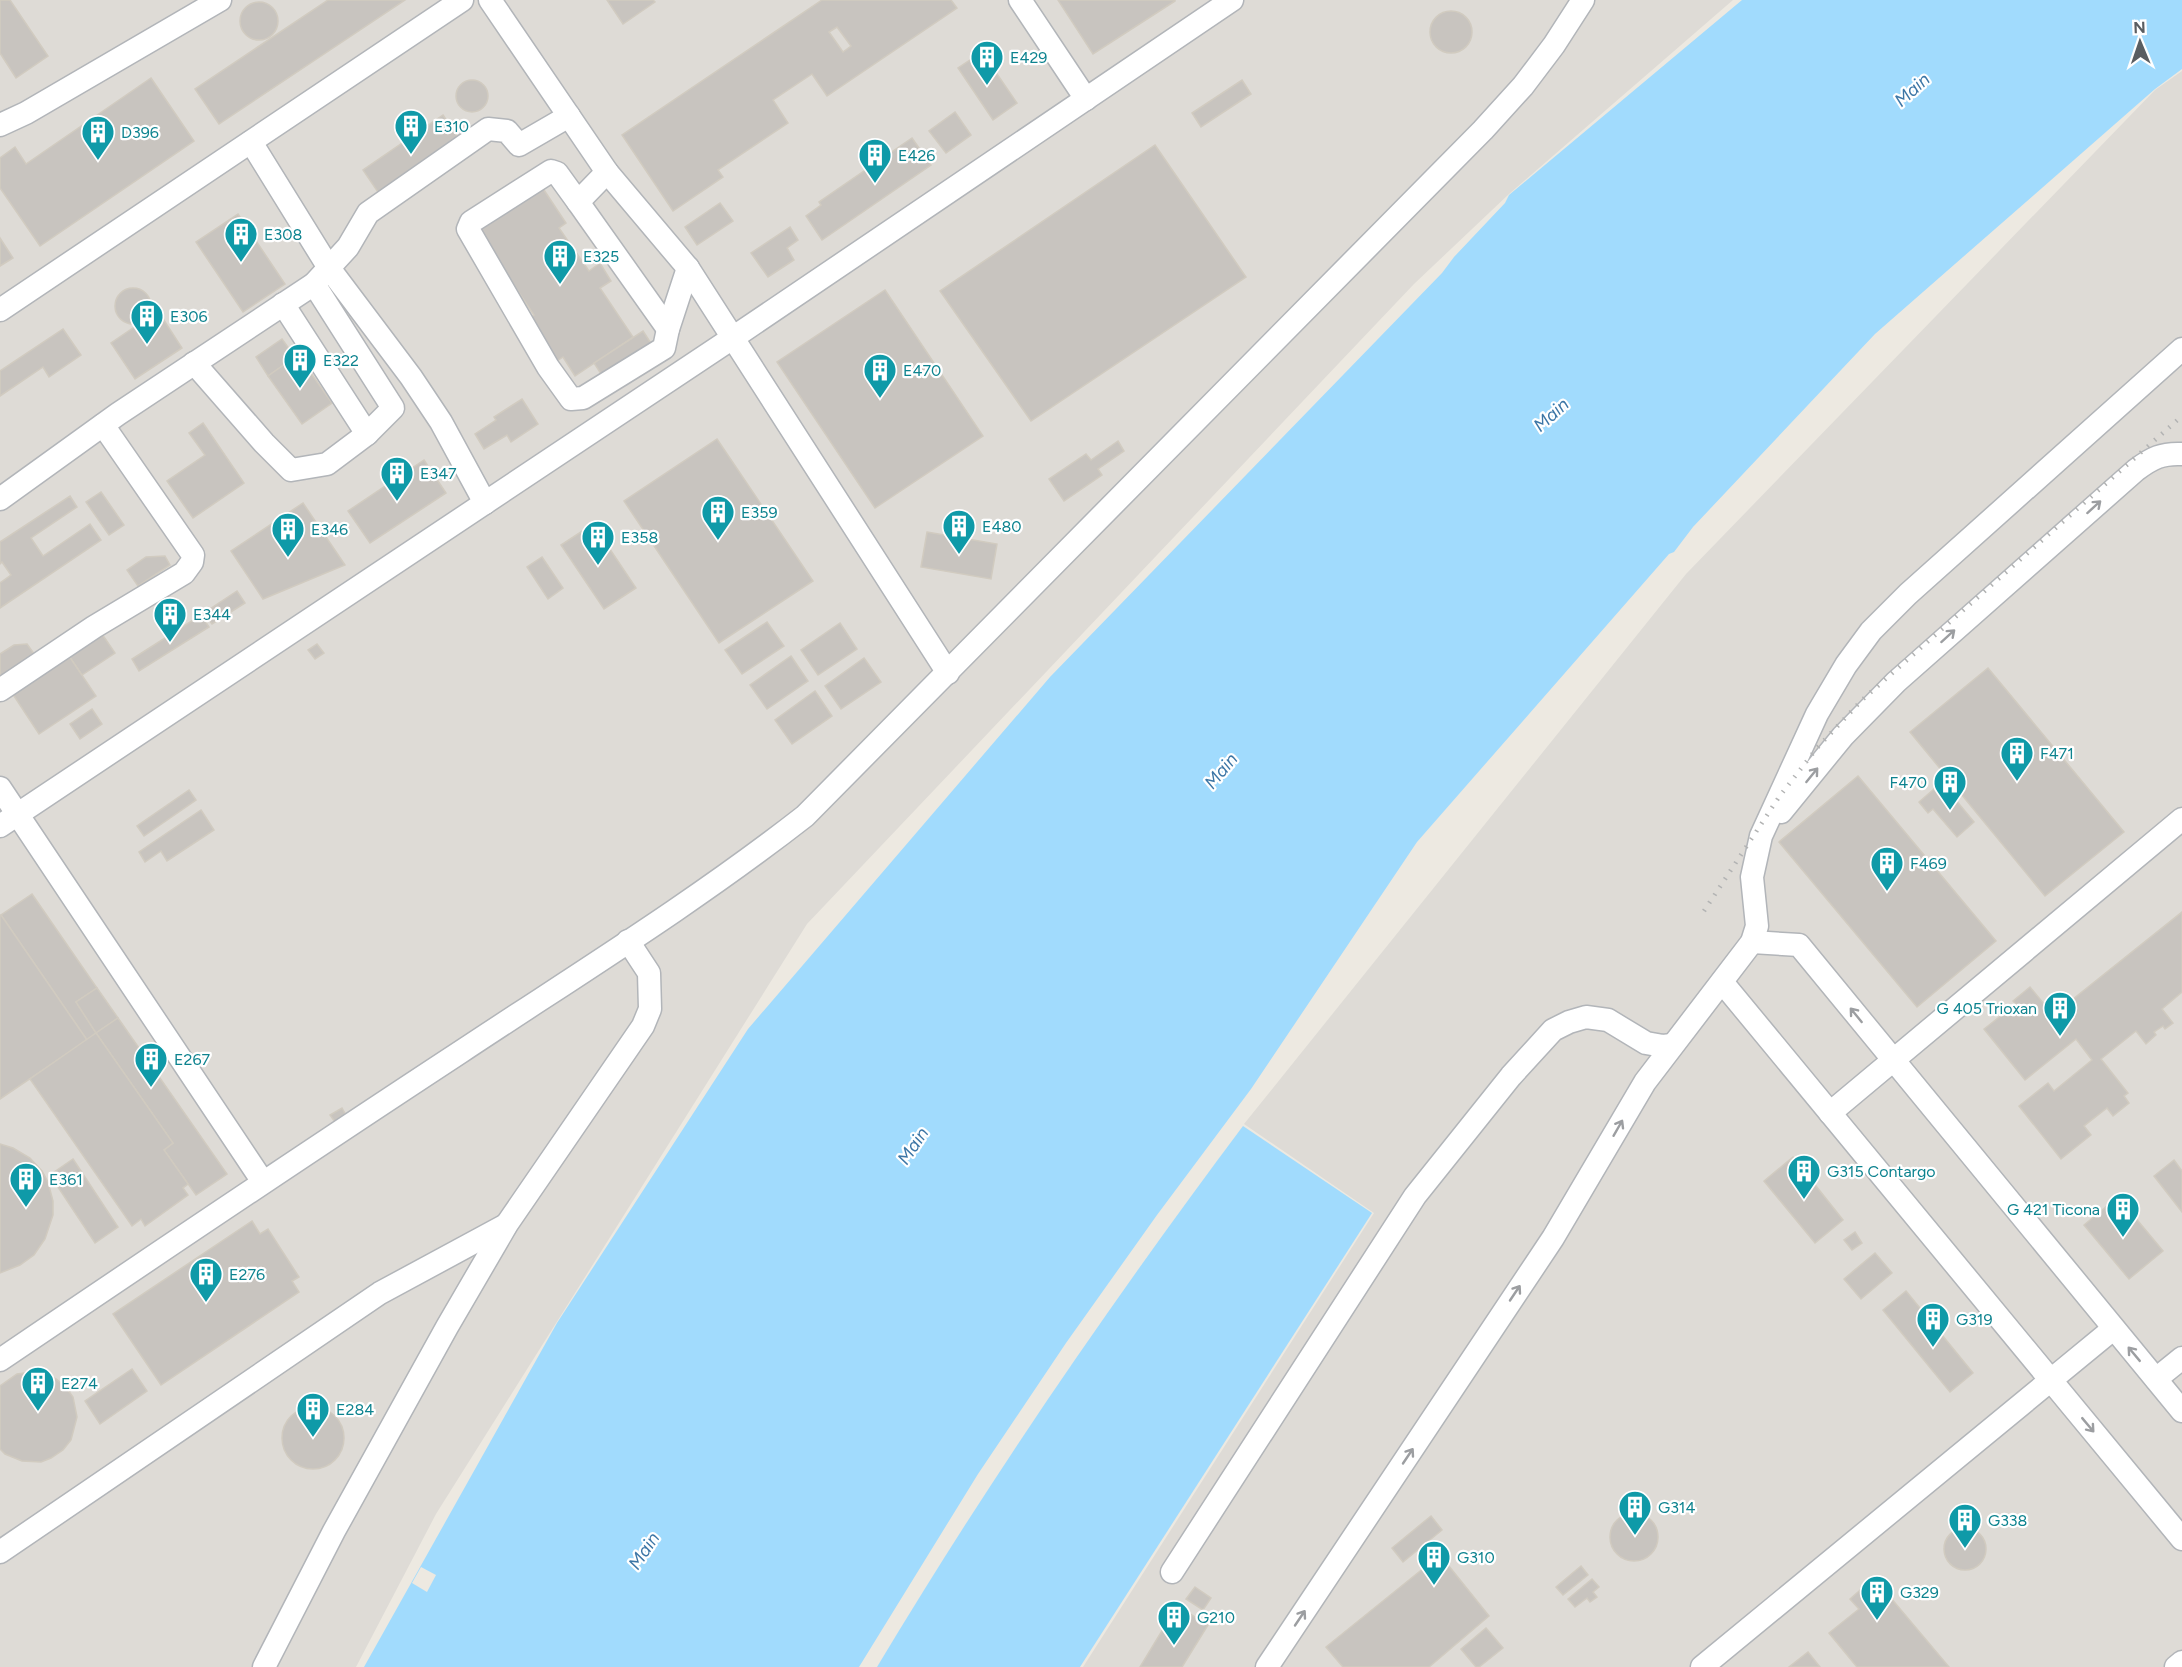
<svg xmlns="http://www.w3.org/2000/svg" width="2182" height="1667" font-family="Figtree,sans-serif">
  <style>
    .industrial { fill: #dedbd6 }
    .water { fill: #a1dbfd }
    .pier { fill: #ede9e1 }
    .building { fill: #c8c4bf; stroke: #d1cbc0; stroke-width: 1.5; fill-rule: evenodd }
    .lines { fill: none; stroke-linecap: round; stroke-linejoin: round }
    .minor-casing { stroke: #b2b5b9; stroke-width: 25 }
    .minor { stroke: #fff; stroke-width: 22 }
    .rail { stroke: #b2b3b3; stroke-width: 4.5; stroke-dasharray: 1.5 8; stroke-linecap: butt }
    .oneway { stroke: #9c9ea1 }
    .labels { text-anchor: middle; stroke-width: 4.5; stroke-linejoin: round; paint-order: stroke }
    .culture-label { font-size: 16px; fill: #0d838f; stroke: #fff; text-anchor: start }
    .water-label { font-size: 18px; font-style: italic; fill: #3c76a6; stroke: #fff }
  </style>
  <rect width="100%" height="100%" fill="#ede9e1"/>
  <g class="industrial">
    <path d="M0,0H1733L1509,194L1414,284L807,924L436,1514L356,1667H0Z"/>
    <path d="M2182,71V1667H1083L1374,1213L1244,1124L1686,574L2155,90Z"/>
  </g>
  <g class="water">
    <path d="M1742,0H2182V69L2155,89L1875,334L1693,527L1674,552L1669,554L1417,842L1251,1089L1157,1215L1066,1343L978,1474L859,1667H364L557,1323L748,1029L1050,677L1442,273L1454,257L1505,203L1509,195Z"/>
    <path d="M1243,1126L1372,1213L1080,1667H877C989,1480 1112,1301 1243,1126Z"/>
  </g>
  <path class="pier" d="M421,1567L436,1575L427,1592L412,1583Z"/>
  <g class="building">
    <path d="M0,0H10L48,56L16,78L0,53Z"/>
    <path d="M328,0H405L219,124L195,89Z"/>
    <path d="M607,0H653L655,2L623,24Z"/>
    <path d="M822,0H951L957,8L827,96L812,74L773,100L788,123L718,170L723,177L673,211L622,135ZM837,27L851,46L843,52L829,32Z"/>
    <path d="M1058,0H1175V1L1093,54Z"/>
    <circle cx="259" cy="21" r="19"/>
    <circle cx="1451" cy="32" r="21"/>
    <path d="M982,52L1017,103L993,120L958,68Z"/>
    <path d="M151,78L194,141L40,246L0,188V158L15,147L26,164Z"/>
    <circle cx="472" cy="96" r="16"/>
    <path d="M1242,80L1251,94L1201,127L1192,113Z"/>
    <path d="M955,112L971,135L946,153L929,131Z"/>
    <path d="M443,115L459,139L380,195L363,170Z"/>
    <path d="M912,138L931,165L822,240L806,216L821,205L819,202Z"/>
    <path d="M1155,145L1246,277L1031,421L940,291Z"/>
    <path d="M542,187L566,223L559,228L589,271L600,263L611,281L600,288L633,337L575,376L563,357L554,363L526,321L534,315L477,230Z"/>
    <path d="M720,203L733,221L697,245L685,227Z"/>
    <path d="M238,214L285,284L243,312L196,242Z"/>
    <path d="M790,227L798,240L787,248L794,260L768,277L751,253Z"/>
    <path d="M0,238L13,258L0,266Z"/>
    <circle cx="133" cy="306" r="18"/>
    <path d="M885,290L983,436L875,508L777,362Z"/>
    <path d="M158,311L182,348L135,379L111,343Z"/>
    <path d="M63,329L81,355L49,377L43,367L0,396V371Z"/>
    <path d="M643,331L654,348L605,380L594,363Z"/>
    <path d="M282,339L295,357L268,376L256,357Z"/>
    <path d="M298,355L332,403L302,424L268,376Z"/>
    <path d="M522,399L538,424L511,442L507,435L484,449L475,434L496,420L494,417Z"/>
    <path d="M203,423L244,483L193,518L167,481L205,455L189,433Z"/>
    <path d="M717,439L813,581L719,643L624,501Z"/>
    <path d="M1118,441L1124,451L1098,469L1102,475L1064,501L1049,479L1086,454L1091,460Z"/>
    <path d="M424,460L446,493L370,543L348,511Z"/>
    <path d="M101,492L124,525L109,535L86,502Z"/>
    <path d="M70,496L77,507L31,538L43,556L90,524L101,540L0,608V583L11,575L2,562L0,564V542Z"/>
    <path d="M303,503L345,565L263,599L231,551Z"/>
    <path d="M593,524L636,588L604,609L561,545Z"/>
    <path d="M927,532L997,544L991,579L921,567Z"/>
    <path d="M165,556L170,565L138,586L127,570L146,557Z"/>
    <path d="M542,557L563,588L548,599L527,567Z"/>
    <path d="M237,591L245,603L212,624L204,613Z"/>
    <path d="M201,615L209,627L139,671L132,659Z"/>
    <path d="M767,622L784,646L742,674L725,650Z"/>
    <path d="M840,623L857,649L818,675L801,650Z"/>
    <path d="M102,634L115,653L82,675L69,656Z"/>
    <path d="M27,644L35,655L2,677L0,674V654L14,645Z"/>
    <path d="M317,644L324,653L315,659L308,650Z"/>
    <path d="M69,656L96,696L39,734L12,693Z"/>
    <path d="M791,656L808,681L767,709L750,685Z"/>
    <path d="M864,658L881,682L841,709L825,686Z"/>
    <path d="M1988,668L2124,832L2045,896L1910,732Z"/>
    <path d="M815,691L832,716L792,744L775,720Z"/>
    <path d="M92,709L102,724L80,739L70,724Z"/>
    <path d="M1858,776L1996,941L1917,1007L1779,842Z"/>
    <path d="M1934,789L1942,799L1950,793L1974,822L1957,837L1933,809L1928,813L1919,802Z"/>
    <path d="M189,790L196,800L144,836L137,826Z"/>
    <path d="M201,810L214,830L167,861L161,851L145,862L139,852Z"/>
    <path d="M32,894L97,988L76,1002L96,1033L87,1040L1,915Z"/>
    <path d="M2182,912V992L2162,1009L2173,1023L2165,1029L2163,1026L2154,1032L2156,1035L2146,1044L2136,1031L2101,1059L2128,1093L2124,1096L2129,1103L2113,1116L2107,1108L2084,1126L2091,1135L2061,1159L2019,1106L2048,1083L2054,1091L2092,1060L2076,1039L2025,1080L1984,1029L2016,1004L2013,1001L2030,987L2053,1015Z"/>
    <path d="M1,915L87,1040L0,1099V916Z"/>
    <path d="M97,988L118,1018L96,1033L76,1002Z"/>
    <path d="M118,1018L227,1174L196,1195L164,1150L173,1143L96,1033Z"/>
    <path d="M96,1033L173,1143L164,1150L188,1184L183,1188L188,1195L145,1226L141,1219L132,1226L30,1079Z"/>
    <path d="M342,1108L346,1115L335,1122L330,1115Z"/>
    <path d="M0,1144L13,1148L30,1158L42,1171L48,1182L53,1201V1215L45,1239L34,1255L20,1265L0,1273Z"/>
    <path d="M1793,1157L1843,1220L1815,1243L1764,1181Z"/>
    <path d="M73,1159L118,1227L95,1243L50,1175Z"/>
    <path d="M2174,1160L2182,1171V1212L2154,1176Z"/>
    <path d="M2118,1197L2163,1251L2129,1279L2084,1225Z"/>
    <path d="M252,1221L260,1234L268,1229L299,1277L292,1281L299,1292L161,1385L113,1314Z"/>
    <path d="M1855,1232L1862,1243L1852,1250L1844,1240Z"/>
    <path d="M1875,1253L1892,1273L1861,1299L1844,1279Z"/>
    <path d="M1906,1291L1973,1373L1950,1392L1883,1310Z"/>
    <path d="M132,1369L147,1391L100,1424L85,1401Z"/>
    <path d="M32,1372L43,1373L56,1379L65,1386L73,1397L77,1417L71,1440L63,1450L51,1458L41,1462L22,1461L5,1454L0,1449V1386L17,1374Z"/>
    <circle cx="313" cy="1438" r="31"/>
    <circle cx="1634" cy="1537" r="24"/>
    <path d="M1431,1516L1442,1530L1403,1562L1392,1548Z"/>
    <circle cx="1965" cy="1549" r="21"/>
    <path d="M1440,1555L1489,1616L1429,1667H1343L1326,1647Z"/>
    <path d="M1581,1566L1588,1575L1563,1595L1556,1587Z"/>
    <path d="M1874,1578L1949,1667H1857L1829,1633L1859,1609L1850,1599Z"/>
    <path d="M1592,1579L1599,1587L1593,1592L1597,1597L1590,1602L1587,1598L1575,1607L1568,1599Z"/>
    <path d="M1195,1587L1211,1598L1203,1610L1186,1599Z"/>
    <path d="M1177,1606L1208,1625L1182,1667H1140Z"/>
    <path d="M1486,1628L1503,1648L1479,1667H1476L1461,1649Z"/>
    <path d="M1808,1652L1820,1667H1789Z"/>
  </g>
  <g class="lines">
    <defs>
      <g id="minor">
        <path d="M490,0L607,172L688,268L948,673"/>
        <path d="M1020,0L1086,99"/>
        <path d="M0,125L26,113L220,0"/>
        <path d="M251,142L329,268L411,377L441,422L485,503"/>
        <path d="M607,172L578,202L557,173L551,171L471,222L468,229L548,367L571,399L583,398L664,348L668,329L688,268"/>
        <path d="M578,202L668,329"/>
        <path d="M314,284L393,408L367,434"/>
        <path d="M0,310L462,0"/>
        <path d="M194,363L264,443L291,470L327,464L367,434L283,304"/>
        <path d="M0,499L118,414L314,284L348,247L368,213L488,129L507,131L519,145L569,116"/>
        <path d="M0,690L94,627L184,573L192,562L193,555L103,425"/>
        <path d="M0,788L263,1182"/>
        <path d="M1781,812L1843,736L1896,682L2136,470C2152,458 2162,453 2182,454"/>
        <path d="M0,826L734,337L1232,0"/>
        <path d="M1752,942L1799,945L2182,1411"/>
        <path d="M1722,982L2182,1539"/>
        <path d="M1830,1113L2182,819"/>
        <path d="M0,1360C152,1257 305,1154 459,1053C575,976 695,902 805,816L1483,130L1523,86L1554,45L1583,0"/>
        <path d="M2156,1379L2182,1358"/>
        <path d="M0,1552L380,1293L506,1225"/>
        <path d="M1172,1572L1415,1196L1511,1076L1553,1030L1569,1022L1586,1017L1608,1020L1646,1043L1663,1046L1672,1045"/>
        <path d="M264,1667L334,1531L447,1327L507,1224L643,1026L650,1009L649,973L628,941"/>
        <path d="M1267,1667L1553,1238L1645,1082L1752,942L1757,926L1752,877L1761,836L1817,714L1846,665L1871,631L1908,594L2182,349"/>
        <path d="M1702,1667L2113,1329"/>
        <path d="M2176,1667L2182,1662"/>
      </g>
    </defs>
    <use href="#minor" class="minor-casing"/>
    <use href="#minor" class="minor"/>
    <path class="rail" d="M1704,911L1779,797L1817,748L1862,700L2182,416"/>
  </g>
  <defs><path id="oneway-shaft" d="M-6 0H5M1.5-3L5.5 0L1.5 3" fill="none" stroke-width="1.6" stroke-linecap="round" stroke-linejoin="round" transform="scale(1.5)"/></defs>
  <g class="oneway">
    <use href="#oneway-shaft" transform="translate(2094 507) rotate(-42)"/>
    <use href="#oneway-shaft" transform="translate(1948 636) rotate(-42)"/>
    <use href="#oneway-shaft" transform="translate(1812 775) rotate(-51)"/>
    <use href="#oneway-shaft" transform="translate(1856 1015) rotate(-129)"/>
    <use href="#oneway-shaft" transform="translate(1618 1128) rotate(-60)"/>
    <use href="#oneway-shaft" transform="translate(1515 1293) rotate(-56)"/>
    <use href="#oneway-shaft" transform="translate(2134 1354) rotate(-130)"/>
    <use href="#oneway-shaft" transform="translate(2088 1425) rotate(50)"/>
    <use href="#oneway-shaft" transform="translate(1408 1456) rotate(-56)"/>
    <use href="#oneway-shaft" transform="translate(1300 1618) rotate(-56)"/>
  </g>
  <defs>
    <symbol id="building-pin" viewBox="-11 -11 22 30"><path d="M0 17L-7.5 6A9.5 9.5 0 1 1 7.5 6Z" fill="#0f9aa8" stroke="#fff"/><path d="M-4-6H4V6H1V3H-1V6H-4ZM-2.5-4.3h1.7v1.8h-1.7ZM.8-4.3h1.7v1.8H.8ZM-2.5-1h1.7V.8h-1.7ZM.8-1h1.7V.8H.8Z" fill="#fff"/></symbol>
  </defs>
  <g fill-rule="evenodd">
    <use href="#building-pin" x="968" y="38" width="38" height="52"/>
    <use href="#building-pin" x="392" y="107" width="38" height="52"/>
    <use href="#building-pin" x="79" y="113" width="38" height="52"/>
    <use href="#building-pin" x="856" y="136" width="38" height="52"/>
    <use href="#building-pin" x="222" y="215" width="38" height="52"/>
    <use href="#building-pin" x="541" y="237" width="38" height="52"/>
    <use href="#building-pin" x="128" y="297" width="38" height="52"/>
    <use href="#building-pin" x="281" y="341" width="38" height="52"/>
    <use href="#building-pin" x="861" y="351" width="38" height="52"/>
    <use href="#building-pin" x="378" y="454" width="38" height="52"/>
    <use href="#building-pin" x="699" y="493" width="38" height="52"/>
    <use href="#building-pin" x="940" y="507" width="38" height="52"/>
    <use href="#building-pin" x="269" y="510" width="38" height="52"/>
    <use href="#building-pin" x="579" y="518" width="38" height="52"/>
    <use href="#building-pin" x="151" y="595" width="38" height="52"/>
    <use href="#building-pin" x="1998" y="734" width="38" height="52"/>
    <use href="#building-pin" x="1931" y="763" width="38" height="52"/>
    <use href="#building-pin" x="1868" y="844" width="38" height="52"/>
    <use href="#building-pin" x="2041" y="989" width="38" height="52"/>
    <use href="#building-pin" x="132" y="1040" width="38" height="52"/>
    <use href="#building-pin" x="1785" y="1152" width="38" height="52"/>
    <use href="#building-pin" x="7" y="1160" width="38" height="52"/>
    <use href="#building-pin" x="2104" y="1190" width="38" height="52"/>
    <use href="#building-pin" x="187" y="1255" width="38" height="52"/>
    <use href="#building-pin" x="1914" y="1300" width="38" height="52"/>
    <use href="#building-pin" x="19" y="1364" width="38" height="52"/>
    <use href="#building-pin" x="294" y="1390" width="38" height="52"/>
    <use href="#building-pin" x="1616" y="1488" width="38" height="52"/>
    <use href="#building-pin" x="1946" y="1501" width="38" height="52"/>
    <use href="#building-pin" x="1415" y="1538" width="38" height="52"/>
    <use href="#building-pin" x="1858" y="1573" width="38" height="52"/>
    <use href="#building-pin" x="1155" y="1598" width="38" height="52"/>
  </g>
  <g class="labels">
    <g class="culture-label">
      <text x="1010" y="63">E429</text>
      <text x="434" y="132">E310</text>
      <text x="121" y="138">D396</text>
      <text x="898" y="161">E426</text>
      <text x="264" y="240">E308</text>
      <text x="583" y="262">E325</text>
      <text x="170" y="322">E306</text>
      <text x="323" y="366">E322</text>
      <text x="903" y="376">E470</text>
      <text x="420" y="479">E347</text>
      <text x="741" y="518">E359</text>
      <text x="982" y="532">E480</text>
      <text x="311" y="535">E346</text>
      <text x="621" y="543">E358</text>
      <text x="193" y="620">E344</text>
      <text x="2040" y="759">F471</text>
      <text x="1927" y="788" text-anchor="end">F470</text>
      <text x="1910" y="869">F469</text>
      <text x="2037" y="1014" text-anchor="end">G 405 Trioxan</text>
      <text x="174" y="1065">E267</text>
      <text x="1827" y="1177">G315 Contargo</text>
      <text x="49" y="1185">E361</text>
      <text x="2100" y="1215" text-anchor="end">G 421 Ticona</text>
      <text x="229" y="1280">E276</text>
      <text x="1956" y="1325">G319</text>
      <text x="61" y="1389">E274</text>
      <text x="336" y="1415">E284</text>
      <text x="1658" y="1513">G314</text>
      <text x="1988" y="1526">G338</text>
      <text x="1457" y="1563">G310</text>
      <text x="1900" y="1598">G329</text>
      <text x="1197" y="1623">G210</text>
    </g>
    <g class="water-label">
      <text transform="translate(1912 90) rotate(-42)" y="6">Main</text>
      <text transform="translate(1551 415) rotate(-42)" y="6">Main</text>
      <text transform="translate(1221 771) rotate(-50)" y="6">Main</text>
      <text transform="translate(913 1146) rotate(-56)" y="6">Main</text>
      <text transform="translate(644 1551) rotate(-56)" y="6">Main</text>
    </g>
  </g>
  <g transform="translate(2140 42) rotate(358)" stroke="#ffffff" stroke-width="4.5" paint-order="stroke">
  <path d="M0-4.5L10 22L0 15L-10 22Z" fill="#5a5e62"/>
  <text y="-9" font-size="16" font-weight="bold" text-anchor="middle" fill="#5a5e62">N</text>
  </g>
</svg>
